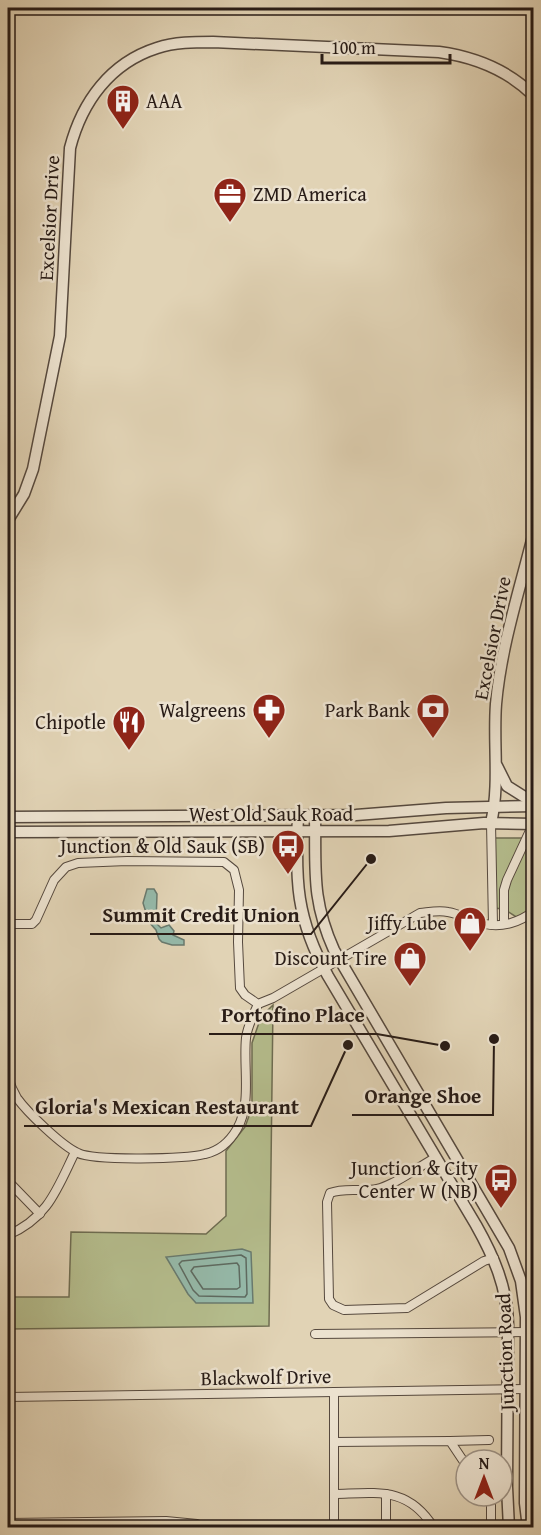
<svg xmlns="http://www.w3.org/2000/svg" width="541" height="1535" font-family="'Gentium Book Plus',serif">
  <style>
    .green { fill: #b4bc8c; stroke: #6e6c51; stroke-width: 1.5 }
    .water { fill: #95b9a9; stroke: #697a6e; stroke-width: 1.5 }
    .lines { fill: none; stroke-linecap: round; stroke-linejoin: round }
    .shore { stroke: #5e6a60; stroke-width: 1.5 }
    .minor-casing { stroke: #56493e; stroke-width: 10 }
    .tertiary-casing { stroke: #56493e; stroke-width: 13 }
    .minor { stroke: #ece2cf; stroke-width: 8 }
    .tertiary { stroke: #ece2cf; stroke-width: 10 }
    .labels { text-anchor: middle; stroke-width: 5; stroke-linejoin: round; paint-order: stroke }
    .poi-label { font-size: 20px; fill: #271b16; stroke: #ece2cf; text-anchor: end }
    .street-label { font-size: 20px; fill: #271b16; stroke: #ece2cf }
    .leader { fill: none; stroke: #271b16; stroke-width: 2 }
    .callout-dot { fill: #271b16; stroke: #ece2cf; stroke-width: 2 }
    .callout-label { font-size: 21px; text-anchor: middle; font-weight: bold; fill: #271b16; stroke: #ece2cf; stroke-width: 5; stroke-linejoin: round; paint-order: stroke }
  </style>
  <rect width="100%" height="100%" fill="#e1d3b5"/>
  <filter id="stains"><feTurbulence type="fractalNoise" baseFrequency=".00333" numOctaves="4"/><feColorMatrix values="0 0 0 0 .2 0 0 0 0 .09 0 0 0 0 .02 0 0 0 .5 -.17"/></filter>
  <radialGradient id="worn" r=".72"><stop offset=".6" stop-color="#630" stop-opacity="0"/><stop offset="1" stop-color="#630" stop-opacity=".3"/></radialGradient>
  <g class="green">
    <path d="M492,838H533V911L521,920L504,909L493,908Z"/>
    <path d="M273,1005L269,1326L8,1329V1297H69L71,1232L206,1234L226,1216V1151L245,1127L249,1116L252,1103V1043L261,1017Z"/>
  </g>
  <g class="water">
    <path d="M147,889H154L157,894L156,923L161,928L169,925L174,931L173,935L184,940V945H172L162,942L159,939L156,930L149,922L143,903Z"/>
    <path d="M242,1249L251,1252L253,1303H196L188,1294L166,1257Z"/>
  </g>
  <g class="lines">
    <g class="shore">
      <path d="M241,1255L246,1258L247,1294L245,1297L199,1296L193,1290L179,1264L182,1261Z"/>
      <path d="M237,1263L239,1266L240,1287L237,1289H203L191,1271L194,1267Z"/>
    </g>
    <defs>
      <g id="minor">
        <path d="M491,823L493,925"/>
        <path d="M8,924H32L36,920L54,880L66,867L78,863L127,861L224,862L234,870L239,890L238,942L240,988L245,995L258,1004L273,998L420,913C430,912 439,910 448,912C461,914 472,922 485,924C502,928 520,922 534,911"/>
        <path d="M504,924V890L507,880L533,824"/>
        <path d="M8,948L9,817"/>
        <path d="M8,1077C10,1084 13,1091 17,1098C27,1112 62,1146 78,1153C94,1161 186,1159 205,1154C219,1151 230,1141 237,1129C252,1103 243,1067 246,1038C247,1027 254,1014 258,1004"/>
        <path d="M435,1158C418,1167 395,1185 377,1189C362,1192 345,1187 330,1193L327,1202L329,1299L333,1305L344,1310L407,1308L484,1261L494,1258"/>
        <path d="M8,1181L40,1214"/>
        <path d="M8,1235C48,1218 57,1189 75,1152"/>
        <path d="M315,1334L526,1332"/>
        <path d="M8,1397L525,1389"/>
        <path d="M450,1441L489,1440"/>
        <path d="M334,1442L450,1441L466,1465"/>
        <path d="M334,1494C377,1493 408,1486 434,1528"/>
        <path d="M488,1496L491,1504V1528"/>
        <path d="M8,1523L166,1521L197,1524L206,1528"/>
        <path d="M334,1528V1393"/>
        <path d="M386,1528V1494"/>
      </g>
      <g id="tertiary">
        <path d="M8,520L24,494L33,469L60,336L70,148C82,102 110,63 157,48C175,42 194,42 213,42L439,52C475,57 508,70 534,96"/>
        <path d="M497,766L507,786L534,803"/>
        <path d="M298,816C295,880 296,919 328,976L476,1225C494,1257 507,1287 508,1324L507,1487L509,1528"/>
        <path d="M315,816C316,869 311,899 334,950L509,1248L521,1281L526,1317L525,1503L528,1528"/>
        <path d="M8,817L356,815L446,808L534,806"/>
        <path d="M491,823C500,784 493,743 496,704C501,646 520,589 534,532"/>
        <path d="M8,832L389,831L484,823L534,824"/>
      </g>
    </defs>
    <use href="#minor" class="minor-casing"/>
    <use href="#tertiary" class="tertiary-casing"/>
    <use href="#minor" class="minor"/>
    <use href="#tertiary" class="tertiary"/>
  </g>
  <defs>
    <symbol id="building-pin" viewBox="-11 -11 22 30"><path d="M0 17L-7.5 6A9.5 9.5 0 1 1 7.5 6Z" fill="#8f2418" stroke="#ece2cf"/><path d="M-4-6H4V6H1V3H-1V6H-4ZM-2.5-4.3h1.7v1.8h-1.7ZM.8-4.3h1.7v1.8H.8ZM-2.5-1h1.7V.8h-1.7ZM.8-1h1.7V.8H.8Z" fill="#fff"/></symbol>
    <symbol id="office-pin" viewBox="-11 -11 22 30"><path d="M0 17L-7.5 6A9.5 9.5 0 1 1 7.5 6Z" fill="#8f2418" stroke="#ece2cf"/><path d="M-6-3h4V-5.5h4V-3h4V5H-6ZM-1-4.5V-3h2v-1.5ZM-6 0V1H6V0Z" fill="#fff"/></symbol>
    <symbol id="pharmacy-pin" viewBox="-11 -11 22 30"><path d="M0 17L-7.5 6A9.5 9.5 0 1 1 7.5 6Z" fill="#8f2418" stroke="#ece2cf"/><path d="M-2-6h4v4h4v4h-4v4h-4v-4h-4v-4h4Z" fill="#fff"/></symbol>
    <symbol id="bank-pin" viewBox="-11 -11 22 30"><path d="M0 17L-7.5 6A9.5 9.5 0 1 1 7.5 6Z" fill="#8f2418" stroke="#ece2cf"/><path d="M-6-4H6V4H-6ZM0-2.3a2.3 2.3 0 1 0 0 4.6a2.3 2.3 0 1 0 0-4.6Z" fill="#fff"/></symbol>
    <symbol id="restaurant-pin" viewBox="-11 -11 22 30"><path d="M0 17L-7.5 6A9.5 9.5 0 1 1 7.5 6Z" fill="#8f2418" stroke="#ece2cf"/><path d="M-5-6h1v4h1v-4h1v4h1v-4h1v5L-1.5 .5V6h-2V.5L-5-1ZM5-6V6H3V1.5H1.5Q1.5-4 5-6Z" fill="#fff"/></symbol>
    <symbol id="bus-pin" viewBox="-11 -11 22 30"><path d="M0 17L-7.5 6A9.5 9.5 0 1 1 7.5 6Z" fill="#8f2418" stroke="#ece2cf"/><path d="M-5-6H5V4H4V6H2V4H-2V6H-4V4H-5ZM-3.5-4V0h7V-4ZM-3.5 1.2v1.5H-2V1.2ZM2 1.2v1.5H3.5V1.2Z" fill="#fff"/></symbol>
    <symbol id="shop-pin" viewBox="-11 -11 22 30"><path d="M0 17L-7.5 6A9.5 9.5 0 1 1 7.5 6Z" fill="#8f2418" stroke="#ece2cf"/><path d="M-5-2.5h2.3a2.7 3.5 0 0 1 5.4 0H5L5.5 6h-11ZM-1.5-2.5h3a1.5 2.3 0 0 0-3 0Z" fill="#fff"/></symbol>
  </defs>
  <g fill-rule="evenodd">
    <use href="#building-pin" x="104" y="82" width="38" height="52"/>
    <use href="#office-pin" x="211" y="175" width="38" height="52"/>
    <use href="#pharmacy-pin" x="250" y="691" width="38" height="52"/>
    <use href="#bank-pin" x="414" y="691" width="38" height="52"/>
    <use href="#restaurant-pin" x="110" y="703" width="38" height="52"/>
    <use href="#bus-pin" x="269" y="827" width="38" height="52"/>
    <use href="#shop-pin" x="451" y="904" width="38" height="52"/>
    <use href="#shop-pin" x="391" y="939" width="38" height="52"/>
    <use href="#bus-pin" x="482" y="1161" width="38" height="52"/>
  </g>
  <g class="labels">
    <g class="poi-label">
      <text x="146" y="108" text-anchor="start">AAA</text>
      <text x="253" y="201" text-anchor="start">ZMD America</text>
      <text x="246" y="717">Walgreens</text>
      <text x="410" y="717">Park Bank</text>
      <text x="106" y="729">Chipotle</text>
      <text x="265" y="853">Junction &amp; Old Sauk (SB)</text>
      <text x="447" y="930">Jiffy Lube</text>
      <text x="387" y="965">Discount Tire</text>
      <text x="478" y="1175">Junction &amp; City<tspan x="478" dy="23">Center W (NB)</tspan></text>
    </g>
    <g class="street-label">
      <text transform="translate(49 218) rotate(-87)" y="7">Excelsior Drive</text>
      <text transform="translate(492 638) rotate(-79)" y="7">Excelsior Drive</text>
      <text x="271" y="821">West Old Sauk Road</text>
      <text transform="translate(505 1352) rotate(-92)" y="7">Junction Road</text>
      <text transform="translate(266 1377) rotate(-1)" y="7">Blackwolf Drive</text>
    </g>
  </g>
  <path class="leader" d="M371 859L311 934H90M445 1046L377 1034H209M494 1039L493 1115H352M348 1045L311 1126H24"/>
  <g class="callout-dot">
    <circle cx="371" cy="859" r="6"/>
    <circle cx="445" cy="1046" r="6"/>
    <circle cx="494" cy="1039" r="6"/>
    <circle cx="348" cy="1045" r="6"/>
  </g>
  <g class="callout-label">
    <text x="201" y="922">Summit Credit Union</text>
    <text x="293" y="1022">Portofino Place</text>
    <text x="423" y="1103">Orange Shoe</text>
    <text x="167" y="1114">Gloria's Mexican Restaurant</text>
  </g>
  <rect width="541" height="1535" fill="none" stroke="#e1d3b5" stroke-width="30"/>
  <rect x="9" y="9" width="523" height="1517" fill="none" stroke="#271b16" stroke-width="3"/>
  <rect x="15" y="15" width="511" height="1505" fill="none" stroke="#271b16" stroke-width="1.5"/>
  <g transform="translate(484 1478)"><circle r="28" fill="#ece2cf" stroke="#9d9285" stroke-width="1.5"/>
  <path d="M0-4.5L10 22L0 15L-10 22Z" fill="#8f2418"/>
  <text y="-9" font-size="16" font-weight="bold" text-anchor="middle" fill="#271b16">N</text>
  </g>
  <path d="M322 54v9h128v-9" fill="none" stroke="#271b16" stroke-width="3"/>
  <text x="331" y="54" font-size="18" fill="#271b16" stroke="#ece2cf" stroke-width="4.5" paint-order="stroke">100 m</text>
  <rect width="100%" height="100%" filter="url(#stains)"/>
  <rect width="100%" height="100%" fill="url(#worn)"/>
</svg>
